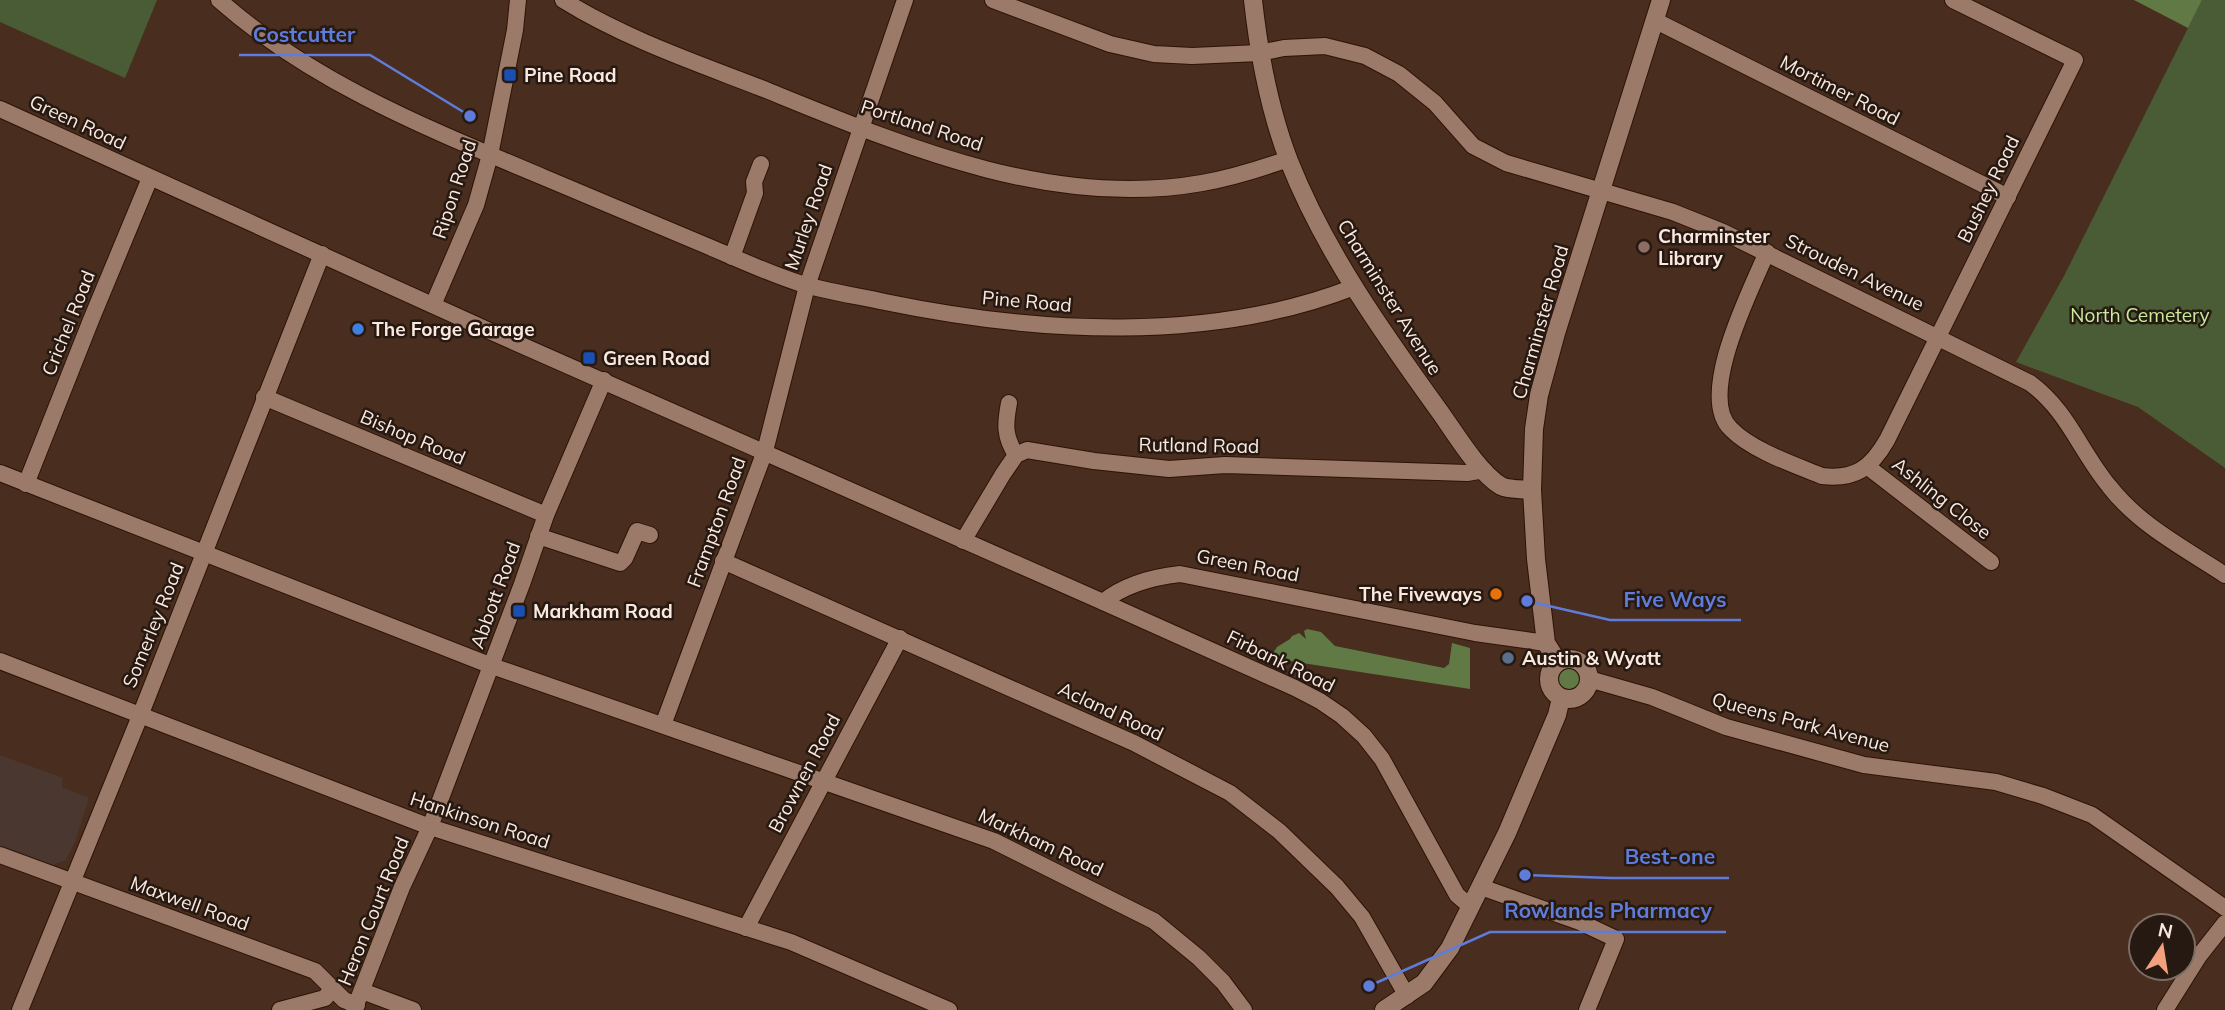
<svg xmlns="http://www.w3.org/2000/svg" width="2225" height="1010" font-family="Mulish,sans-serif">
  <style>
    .education { fill: #4a3730 }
    .green { fill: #4a5c35 }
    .forest { fill: #617a45 }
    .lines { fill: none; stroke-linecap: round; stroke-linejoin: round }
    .street-casing { stroke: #2e1406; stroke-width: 18 }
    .secondary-casing { stroke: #2e1406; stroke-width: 20 }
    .street { stroke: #9b7a69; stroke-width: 16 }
    .secondary { stroke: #9b7a69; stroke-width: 18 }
    .transit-dot { fill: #1a4fb4; stroke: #261912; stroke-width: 2.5 }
    .education-dot { fill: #8d6e63; stroke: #261912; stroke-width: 2.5 }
    .shop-dot { fill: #3f7fe0; stroke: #261912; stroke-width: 2.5 }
    .food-dot { fill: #e8710a; stroke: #261912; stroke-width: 2.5 }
    .service-dot { fill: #5c6f8a; stroke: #261912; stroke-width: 2.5 }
    .labels { text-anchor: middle; stroke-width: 5; stroke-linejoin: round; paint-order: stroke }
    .poi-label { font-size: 19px; font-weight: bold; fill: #fbe9df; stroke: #261912; text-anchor: start }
    .street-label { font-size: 19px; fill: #fbe9df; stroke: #261912 }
    .park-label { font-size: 19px; fill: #c6ec9c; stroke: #261912 }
    .leader { fill: none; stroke: #607cda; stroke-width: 2.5 }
    .callout-dot { fill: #607cda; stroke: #261912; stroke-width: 2.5 }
    .callout-label { font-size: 21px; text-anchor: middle; font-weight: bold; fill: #607cda; stroke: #261912; stroke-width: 5; stroke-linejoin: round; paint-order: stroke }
  </style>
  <rect width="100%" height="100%" fill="#492d1e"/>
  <path class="education" d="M0,755L63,778L62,787L89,798L75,842L66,860L53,865L0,847Z"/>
  <g class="green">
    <path d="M0,0H157L125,78L0,22Z"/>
    <path d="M2202,0H2225V468L2138,407L2016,362L2064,276Z"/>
  </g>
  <g class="forest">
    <path d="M2134,0H2202L2188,28Z"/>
    <path d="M1307,629L1321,632L1335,646L1444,668L1449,664L1452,643L1470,648V689L1270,658L1277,647L1290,639L1292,636L1299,633L1306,639L1304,631Z"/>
    <circle cx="1569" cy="679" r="11"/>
  </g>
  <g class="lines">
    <defs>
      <g id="street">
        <path d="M219,0C313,83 429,129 543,177C595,199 648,221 700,243C734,257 767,273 802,284C829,292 858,296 885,302C1035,333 1209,344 1354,287"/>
        <path d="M563,0C624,38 694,62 761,88C899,144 1050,210 1202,183C1231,178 1260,169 1288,159"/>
        <path d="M993,0L1110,44L1154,54L1192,56L1259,53L1284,48L1325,46L1365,56L1399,74L1435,103L1473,146L1506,163L1673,212L1723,232L2030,383C2068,411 2080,451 2109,486C2139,525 2184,548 2225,575"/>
        <path d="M1654,20L2008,197"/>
        <path d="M0,109L494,333L1103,602C1124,585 1153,577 1180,574L1475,633L1546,643"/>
        <path d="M1767,252C1751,290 1696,396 1731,429C1751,450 1795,465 1822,476C1855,480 1871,468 1887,440L2075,60L1953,0"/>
        <path d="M732,257L755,193L754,182L761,164"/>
        <path d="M433,305L476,205L490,155L515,30L518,0"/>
        <path d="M264,397L546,515"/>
        <path d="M1009,403C1005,424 1004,436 1016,455"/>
        <path d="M1868,467L1991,562"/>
        <path d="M0,473L492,666L994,841L1154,921L1199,958L1223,982L1244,1010"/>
        <path d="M26,484L91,320L150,178"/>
        <path d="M538,536L620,563L625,558L637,531L650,535"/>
        <path d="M963,541L1003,474L1016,455L1027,450L1094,461L1169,469L1225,465L1467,473L1484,470"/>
        <path d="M723,561L1134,743L1230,793L1279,831L1337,887L1362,917L1407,996"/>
        <path d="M1103,602L1295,688L1320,701L1342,716L1364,736L1382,759L1457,895L1471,907"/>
        <path d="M0,661L430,827L791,942L949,1010"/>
        <path d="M1589,679L1652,697L1726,727L1864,765L1996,782L2043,796L2092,815L2225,908"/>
        <path d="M663,725L765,451L807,286L905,0"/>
        <path d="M0,855L315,971L344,1000L357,1005"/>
        <path d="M1481,887L1580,922L1616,939L1587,1010"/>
        <path d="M746,928L900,638"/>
        <path d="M362,991L413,1010"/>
        <path d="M20,1010L140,716L322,254"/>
        <path d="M280,1010L325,998L332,989"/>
        <path d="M354,1010L402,887L430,827L522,584L546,515L604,380"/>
        <path d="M2165,1010L2199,956L2225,923"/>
      </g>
      <g id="secondary">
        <path d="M1253,0C1259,55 1269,109 1289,161C1325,252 1383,333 1440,412C1455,433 1479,473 1501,486C1509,490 1523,489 1532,490"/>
        <circle cx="1569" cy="679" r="20"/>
        <path d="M1558,662L1546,643L1536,559L1532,490L1534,429L1539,395L1556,333L1661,0"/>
        <path d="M1384,1010L1424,983L1450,948L1507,833L1557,715L1561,698"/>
      </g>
    </defs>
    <use href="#street" class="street-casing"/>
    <use href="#secondary" class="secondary-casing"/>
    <use href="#street" class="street"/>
    <use href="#secondary" class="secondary"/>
  </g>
  <g class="transit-dot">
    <rect x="503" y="68" width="14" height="14" rx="3.5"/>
    <rect x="582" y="351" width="14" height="14" rx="3.5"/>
    <rect x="512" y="604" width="14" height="14" rx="3.5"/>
  </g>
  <circle class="education-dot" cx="1644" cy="247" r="7"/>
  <circle class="shop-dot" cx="358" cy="329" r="7"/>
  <circle class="food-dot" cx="1496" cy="594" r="7"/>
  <circle class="service-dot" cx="1508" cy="658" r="7"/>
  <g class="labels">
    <g class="poi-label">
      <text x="524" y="82">Pine Road</text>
      <text x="1658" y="243">Charminster<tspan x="1658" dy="22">Library</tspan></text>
      <text x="372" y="336">The Forge Garage</text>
      <text x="603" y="365">Green Road</text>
      <text x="1482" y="601" text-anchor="end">The Fiveways</text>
      <text x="533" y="618">Markham Road</text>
      <text x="1522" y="665">Austin &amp; Wyatt</text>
    </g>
    <g class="street-label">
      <text transform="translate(1840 90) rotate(27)" y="7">Mortimer Road</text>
      <text transform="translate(78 122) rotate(25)" y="7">Green Road</text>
      <text transform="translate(922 125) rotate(18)" y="7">Portland Road</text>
      <text transform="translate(454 189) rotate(-72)" y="7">Ripon Road</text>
      <text transform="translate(1988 189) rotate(-64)" y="7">Bushey Road</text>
      <text transform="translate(808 217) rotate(-71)" y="7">Murley Road</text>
      <text transform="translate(1855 272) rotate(26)" y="7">Strouden Avenue</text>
      <text transform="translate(1390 297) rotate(58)" y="7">Charminster Avenue</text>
      <text transform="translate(1027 301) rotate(5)" y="7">Pine Road</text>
      <text transform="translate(1540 322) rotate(-74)" y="7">Charminster Road</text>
      <text transform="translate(68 323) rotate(-68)" y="7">Crichel Road</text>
      <text transform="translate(413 437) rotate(23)" y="7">Bishop Road</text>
      <text transform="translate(1199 445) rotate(1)" y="7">Rutland Road</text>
      <text transform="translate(1942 498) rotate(38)" y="7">Ashling Close</text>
      <text transform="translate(716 522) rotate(-70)" y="7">Frampton Road</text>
      <text transform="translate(1248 565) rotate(11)" y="7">Green Road</text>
      <text transform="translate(495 595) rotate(-70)" y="7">Abbott Road</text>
      <text transform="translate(153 625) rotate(-68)" y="7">Somerley Road</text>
      <text transform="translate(1281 661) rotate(26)" y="7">Firbank Road</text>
      <text transform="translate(1111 711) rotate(25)" y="7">Acland Road</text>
      <text transform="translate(1801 722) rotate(15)" y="7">Queens Park Avenue</text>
      <text transform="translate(804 773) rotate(-62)" y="7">Brownen Road</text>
      <text transform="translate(480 820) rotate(18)" y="7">Hankinson Road</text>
      <text transform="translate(1041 842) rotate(25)" y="7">Markham Road</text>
      <text transform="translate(190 903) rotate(20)" y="7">Maxwell Road</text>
      <text transform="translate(373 911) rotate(-68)" y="7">Heron Court Road</text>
    </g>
    <g class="park-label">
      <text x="2140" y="322">North Cemetery</text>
    </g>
  </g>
  <path class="leader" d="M470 116L370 55H239M1527 601L1610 620H1741M1525 875L1611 878H1729M1369 986L1490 932H1726"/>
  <g class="callout-dot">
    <circle cx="470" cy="116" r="7"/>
    <circle cx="1527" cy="601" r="7"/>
    <circle cx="1525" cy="875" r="7"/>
    <circle cx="1369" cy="986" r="7"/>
  </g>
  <g class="callout-label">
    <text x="304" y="42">Costcutter</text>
    <text x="1675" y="607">Five Ways</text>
    <text x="1670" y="864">Best-one</text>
    <text x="1608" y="918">Rowlands Pharmacy</text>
  </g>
  <g transform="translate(2162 947) rotate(12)"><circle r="33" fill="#261912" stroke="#7b6c64" stroke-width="2"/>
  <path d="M0-5L12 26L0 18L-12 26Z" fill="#f2a17e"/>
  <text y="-10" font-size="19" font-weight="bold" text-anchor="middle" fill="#fbe9df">N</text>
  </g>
</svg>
